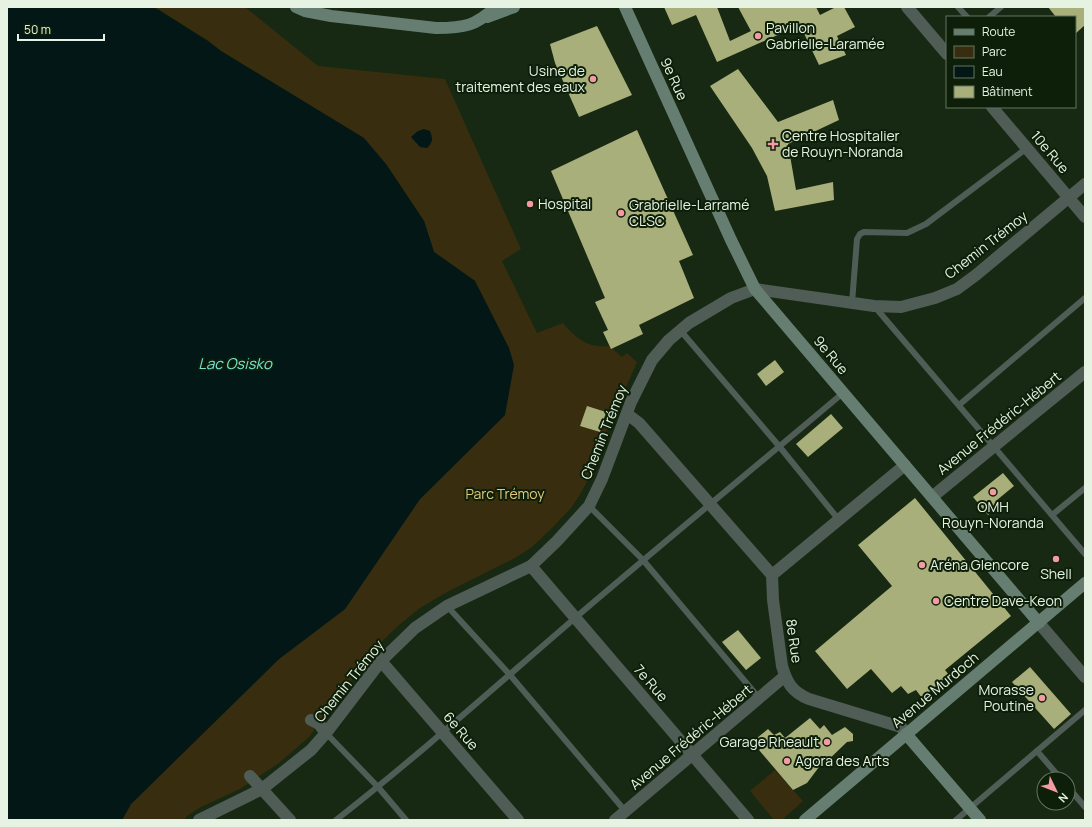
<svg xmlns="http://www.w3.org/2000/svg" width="1092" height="827" font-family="Manrope,sans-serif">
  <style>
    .green { fill: #382d0e }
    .water { fill: #021716 }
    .building { fill: #a8af7a }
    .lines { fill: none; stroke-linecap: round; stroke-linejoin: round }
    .lane { stroke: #4f5d56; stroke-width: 6 }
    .street { stroke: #4f5d56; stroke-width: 12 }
    .secondary { stroke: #667e72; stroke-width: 12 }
    .poi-dot { fill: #f49aa2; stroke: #0d1f08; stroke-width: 1.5 }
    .labels { text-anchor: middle; stroke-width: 4; stroke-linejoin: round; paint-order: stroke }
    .poi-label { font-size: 14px; fill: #e6f3e3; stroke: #0d1f08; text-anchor: start }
    .street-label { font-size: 14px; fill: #e6f3e3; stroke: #0d1f08 }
    .park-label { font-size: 14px; fill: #e5c77a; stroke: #0d1f08 }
    .water-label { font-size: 15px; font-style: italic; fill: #75e2da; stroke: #0d1f08 }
  </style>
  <rect width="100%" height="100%" fill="#172912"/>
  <g class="green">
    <path d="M151,7H245L318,66L445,79L521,249L502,261L537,333L563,323C577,339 587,348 609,346L622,357L627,353L637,362L606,433L593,470L581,493L571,508L550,530L532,547L515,558L449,591L420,608L399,625L374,649L309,737L279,763L240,789L201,807L187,816L184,820H122L131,804L279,659L345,609L420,499L505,415L475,281L434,252L424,221L386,164L221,51L208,41L158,9Z"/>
    <path d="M775,770L803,801L782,820H774L750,791Z"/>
  </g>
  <g class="water">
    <path d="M7,7H151L157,9L208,41L221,51L364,138L386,164L424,221L434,252L475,281L509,348L514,365L505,415L420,499L345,609L279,659L131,804L122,820H7Z"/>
    <path d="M424,129L430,131C433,139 433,142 427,148L420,147L411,137L418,131Z"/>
  </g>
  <g class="building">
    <path d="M664,7H717L730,41L751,31L738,7H816L820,15L836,7H844L855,27L837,36L846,55L819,65L800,25L717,62L696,15L672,25Z"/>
    <path d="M1048,7H1085V25L1075,34V17H1056Z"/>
    <path d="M597,26L632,95L579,117L555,63L550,44Z"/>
    <path d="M738,69L778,122L833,100L839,120L788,144L796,190L833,182L834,200L775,211L767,176L752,148L710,86Z"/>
    <path d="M637,130L693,255L679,261L694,298L639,325L643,334L611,349L603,332L608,330L595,302L605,298L551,171Z"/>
    <path d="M775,360L784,372L766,386L757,374Z"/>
    <path d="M587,406L606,412L600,432L580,426Z"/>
    <path d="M831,414L843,428L808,457L796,444Z"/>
    <path d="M1003,473L1014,486L997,500L1000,505L988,515L973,497Z"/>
    <path d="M915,498L1011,616L945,670L949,675L922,698L916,690L908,694L901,686L892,693L871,669L847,689L815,651L892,586L858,545Z"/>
    <path d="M738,630L761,658L746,670L722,642Z"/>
    <path d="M1030,667L1071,714L1054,729L1012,682Z"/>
    <path d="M810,718L820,729L824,725L832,735L845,727L853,734V741L847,742L823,765L822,763L807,783L793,790L759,750L765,745L757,738L768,729L774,735L780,732L785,738Z"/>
  </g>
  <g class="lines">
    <g class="lane">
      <path d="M958,7L967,17"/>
      <path d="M989,17L1001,7"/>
      <path d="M852,303L857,239L860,234L864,232L907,233L926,224L1027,148"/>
      <path d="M875,307L1085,554"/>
      <path d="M680,330L779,446L839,520"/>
      <path d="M959,405L1085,298"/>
      <path d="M589,506L643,560L759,698"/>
      <path d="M1052,515L1085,488"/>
      <path d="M447,606L510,675L626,812"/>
      <path d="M326,733L378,787L406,820"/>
      <path d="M1037,751L1061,779"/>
      <path d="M1068,787L1085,807"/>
      <path d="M336,820C418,756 496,686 575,618C664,542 754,468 843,393"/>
      <path d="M956,820L1085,710"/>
    </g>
    <g class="street">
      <path d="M907,7L947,54"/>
      <path d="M992,107L1085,217"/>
      <path d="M627,414L639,423L772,575L773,600L782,666C787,683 792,692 809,699L901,727L906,734"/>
      <path d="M932,497L1085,372"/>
      <path d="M531,566L748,820"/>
      <path d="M772,575L905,465"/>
      <path d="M1039,623L1085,677"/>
      <path d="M381,661L518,820"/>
      <path d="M311,720L319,724L326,733"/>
      <path d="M250,776L290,820"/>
      <path d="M199,820L262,789L311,750L326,733L381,661L415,628L447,606L531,566L557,541L589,506L602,479L631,402L652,360L669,340L689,323L731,298L755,289L874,306L901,307L935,298L957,289L976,275L1085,184"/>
      <path d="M615,820L785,676"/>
    </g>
    <g class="secondary">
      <path d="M296,7L305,11L331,16L436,28C465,28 475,26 496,7"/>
      <path d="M625,7L731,240L755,289L1039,623"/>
      <path d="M487,17L514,7"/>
      <path d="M906,734L980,820"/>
      <path d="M805,820L1085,583"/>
    </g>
  </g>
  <g class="poi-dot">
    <circle cx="758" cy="36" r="4"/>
    <circle cx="593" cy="79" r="4"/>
    <path d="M771 138h4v4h4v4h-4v4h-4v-4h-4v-4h4z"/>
    <circle cx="530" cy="204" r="4"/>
    <circle cx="621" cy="213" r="4"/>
    <circle cx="993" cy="492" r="4"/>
    <circle cx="1056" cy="559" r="4"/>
    <circle cx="922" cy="565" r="4"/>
    <circle cx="936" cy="601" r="4"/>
    <circle cx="1042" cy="698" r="4"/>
    <circle cx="827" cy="742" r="4"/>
    <circle cx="787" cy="761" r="4"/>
  </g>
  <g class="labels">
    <g class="poi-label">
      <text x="766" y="33">Pavillon<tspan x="766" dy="16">Gabrielle-Laramée</tspan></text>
      <text x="585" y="76" text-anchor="end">Usine de<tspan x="585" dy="16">traitement des eaux</tspan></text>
      <text x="782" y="141">Centre Hospitalier<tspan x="782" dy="16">de Rouyn-Noranda</tspan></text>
      <text x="538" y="209">Hospital</text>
      <text x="629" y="210">Grabrielle-Larramé<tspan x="629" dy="16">CLSC</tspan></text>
      <text x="993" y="512" text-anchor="middle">OMH<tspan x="993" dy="16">Rouyn-Noranda</tspan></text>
      <text x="930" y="570">Aréna Glencore</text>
      <text x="1056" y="579" text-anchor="middle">Shell</text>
      <text x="944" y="606">Centre Dave-Keon</text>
      <text x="1034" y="695" text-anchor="end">Morasse<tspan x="1034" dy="16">Poutine</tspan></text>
      <text x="819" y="747" text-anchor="end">Garage Rheault</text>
      <text x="795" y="766">Agora des Arts</text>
    </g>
    <g class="street-label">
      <text transform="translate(674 79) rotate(65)" y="5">9e Rue</text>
      <text transform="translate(1050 152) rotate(50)" y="5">10e Rue</text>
      <text transform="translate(986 245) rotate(-38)" y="5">Chemin Trémoy</text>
      <text transform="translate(831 355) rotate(50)" y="5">9e Rue</text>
      <text transform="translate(999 423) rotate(-39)" y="5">Avenue Frédéric-Hébert</text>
      <text transform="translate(604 432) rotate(-68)" y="5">Chemin Trémoy</text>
      <text transform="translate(794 641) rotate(82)" y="5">8e Rue</text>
      <text transform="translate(349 681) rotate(-51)" y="5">Chemin Trémoy</text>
      <text transform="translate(651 683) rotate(49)" y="5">7e Rue</text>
      <text transform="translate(935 690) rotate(-40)" y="5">Avenue Murdoch</text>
      <text transform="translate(461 731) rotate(49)" y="5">6e Rue</text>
      <text transform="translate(691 737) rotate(-40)" y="5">Avenue Frédéric-Hébert</text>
    </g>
    <g class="park-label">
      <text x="505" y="499">Parc Trémoy</text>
    </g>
    <g class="water-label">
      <text x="235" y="369">Lac Osisko</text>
    </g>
  </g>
  <rect width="1092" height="827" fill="none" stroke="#e6f3e3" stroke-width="16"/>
  <rect x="946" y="16" width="130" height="92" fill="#0d1f08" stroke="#647460"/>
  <rect x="954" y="29" width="20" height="6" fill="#667e72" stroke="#647460"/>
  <text x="982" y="36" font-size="12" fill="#e6f3e3">Route</text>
  <rect x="954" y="46" width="20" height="12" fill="#382d0e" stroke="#647460"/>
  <text x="982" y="56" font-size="12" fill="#e6f3e3">Parc</text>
  <rect x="954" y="66" width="20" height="12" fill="#021716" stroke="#647460"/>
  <text x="982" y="76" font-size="12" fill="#e6f3e3">Eau</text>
  <rect x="954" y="86" width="20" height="12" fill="#a8af7a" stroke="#647460"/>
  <text x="982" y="96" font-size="12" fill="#e6f3e3">Bâtiment</text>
  <g transform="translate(1056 791) rotate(133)"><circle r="19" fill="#0d1f08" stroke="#647460"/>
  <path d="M0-3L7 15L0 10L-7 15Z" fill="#f49aa2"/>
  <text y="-6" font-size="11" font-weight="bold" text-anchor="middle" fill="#e6f3e3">N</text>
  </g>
  <path d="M18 34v6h86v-6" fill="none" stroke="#e6f3e3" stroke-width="2"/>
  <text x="24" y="34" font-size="12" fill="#e6f3e3" stroke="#0d1f08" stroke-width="3" paint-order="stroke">50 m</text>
</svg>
